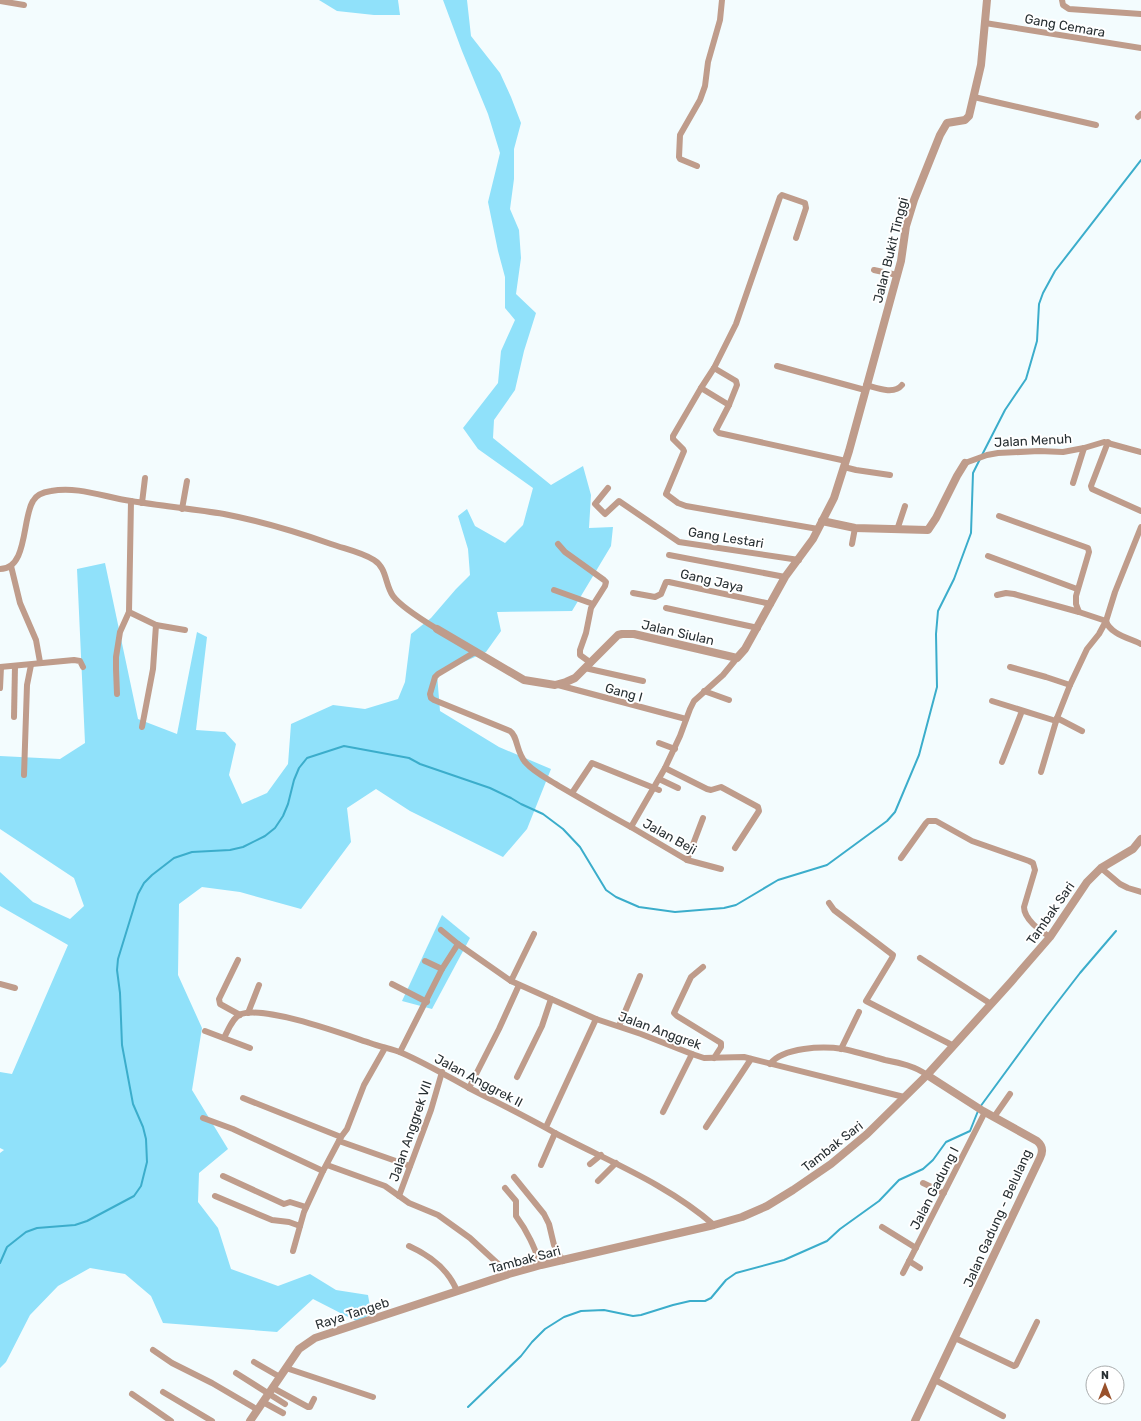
<svg xmlns="http://www.w3.org/2000/svg" width="1141" height="1421" font-family="Rubik,sans-serif">
  <style>
    .green { fill: #90e1fa }
    .lines { fill: none; stroke-linecap: round; stroke-linejoin: round }
    .stream { stroke: #3badcb; stroke-width: 2 }
    .minor { stroke: #bf9c8b; stroke-width: 6 }
    .tertiary { stroke: #bf9c8b; stroke-width: 8 }
    .labels { text-anchor: middle; stroke-width: 4; stroke-linejoin: round; paint-order: stroke }
    .street-label { font-size: 13px; fill: #272f32; stroke: #fff }
  </style>
  <rect width="100%" height="100%" fill="#f3fcfe"/>
  <g class="green">
    <path d="M319,0H398L400,15H374L337,11Z"/>
    <path d="M443,0H467L471,36L500,73L511,97L521,123L514,149V179L510,209L519,230L521,258L516,294L536,313L524,351L515,390L494,420L493,438L551,485L583,466L591,495L589,528L613,527L611,546L572,611L497,612L501,631L486,652L437,674L440,711L499,747L551,769L527,829L503,857L410,811L376,789L347,808L351,842L301,909L240,892L202,887L179,904L178,975L202,1028L192,1090L228,1149L199,1173L198,1202L218,1228L231,1269L278,1286L310,1274L336,1290L368,1295L371,1312L360,1323L313,1299L277,1332L163,1323L151,1296L125,1274L90,1268L58,1286L30,1315L6,1362L0,1368V1153L4,1150L0,1148V1072L12,1074L68,945L0,906V872L33,902L70,919L84,906L74,878L0,829V756L60,759L85,743L77,569L105,563L138,719L177,734L197,632L207,637L196,730L225,732L236,744L229,775L242,804L267,793L288,764L291,724L333,705L365,709L398,699L405,682L411,634L431,618L456,589L470,575L468,549L458,516L467,509L475,526L505,543L523,525L533,488L478,449L463,428L498,383L501,351L515,320L505,308V277L498,251L488,202L500,153L488,114L462,51Z"/>
    <path d="M442,915L470,938L432,1009L402,1001Z"/>
  </g>
  <g class="lines">
    <g class="stream">
      <path d="M982,455L1005,410L1026,379L1037,341L1039,304L1043,293L1055,271L1141,160"/>
      <path d="M980,1107L1046,1017L1080,973L1116,931"/>
      <path d="M0,1263L7,1247L26,1232L37,1228L75,1225L87,1221L134,1196L141,1186L147,1162L146,1139L143,1127L133,1104L122,1045L120,993L117,970L118,959L138,894L144,883L152,875L174,858L192,852L230,850L243,847L265,836L275,828L283,816L288,804L294,780L299,768L307,758L344,746L409,758L420,764L490,788L511,798L521,804L543,814L563,829L580,847L606,890L616,897L639,907L675,912L724,908L736,905L778,880L827,865L887,821L895,812L919,755L937,687L936,634L938,611L954,579L971,533L973,473L980,459"/>
      <path d="M468,1407L521,1356L532,1342L545,1329L564,1317L581,1311L604,1310L633,1316L641,1315L673,1305L690,1301H705L711,1298L726,1280L736,1273L784,1260L827,1241L840,1229L879,1201L899,1180L923,1169L933,1160L946,1142L970,1131L978,1111"/>
    </g>
    <g class="minor">
      <path d="M1062,0L1063,5L1069,9L1141,14"/>
      <path d="M0,1L24,5"/>
      <path d="M985,23L1141,48"/>
      <path d="M974,97L1096,125"/>
      <path d="M1138,117L1141,114"/>
      <path d="M697,166L680,159L679,157L680,135L700,100L705,86L708,62L720,20L722,0"/>
      <path d="M796,238L806,208L805,203L782,195L780,197L736,324L714,368L736,381L737,385L729,405L716,430L719,433L846,461"/>
      <path d="M874,270L897,275"/>
      <path d="M777,366L865,390"/>
      <path d="M714,368L701,388L673,436V439L683,449L684,451L666,494L678,503L686,506L818,529"/>
      <path d="M866,385C877,388 894,395 902,385"/>
      <path d="M701,388L729,405"/>
      <path d="M1108,442L1091,486L1092,489L1141,511"/>
      <path d="M965,463L987,455L998,453L1039,451L1063,452L1084,448L1104,442L1141,452"/>
      <path d="M844,467L856,470L890,475"/>
      <path d="M1073,483L1084,448"/>
      <path d="M608,488L595,504L605,514L619,501L679,542L799,560"/>
      <path d="M142,503L145,478"/>
      <path d="M182,509L187,481"/>
      <path d="M999,516L1088,548L1089,552L1076,596V604L1079,612L1106,621L1115,592L1141,527"/>
      <path d="M897,530L905,506"/>
      <path d="M558,544L565,552L604,580L606,582L605,586L591,608L586,633L580,650V655L591,663"/>
      <path d="M852,544L855,528"/>
      <path d="M669,555L785,577"/>
      <path d="M988,556L1077,589"/>
      <path d="M11,566L20,603L36,640L40,662"/>
      <path d="M0,569C28,569 22,518 33,501C36,495 44,492 51,491C78,486 104,497 131,501C162,506 193,509 224,514C260,521 297,532 331,544C345,549 361,552 374,560C387,568 385,585 393,596C401,607 424,621 437,629"/>
      <path d="M554,590L593,604"/>
      <path d="M633,593L655,597L661,594L666,582H669L771,604"/>
      <path d="M997,595L1006,593L1014,594L1079,612"/>
      <path d="M666,608L758,628"/>
      <path d="M129,612L156,625L185,630"/>
      <path d="M475,652L438,674L435,677L430,694L431,698L434,700L510,731C518,736 516,753 526,763C535,773 548,779 559,786C583,800 607,814 631,827L665,768L680,736L690,709L694,701L723,675L737,658"/>
      <path d="M0,667L74,660L80,661L83,667"/>
      <path d="M1010,667L1046,677L1070,685"/>
      <path d="M585,668L643,681"/>
      <path d="M558,685L686,719"/>
      <path d="M0,688L1,667"/>
      <path d="M704,691L729,700"/>
      <path d="M117,694L116,669V657L120,632L129,612L131,501"/>
      <path d="M992,701L1056,721"/>
      <path d="M14,717L15,666"/>
      <path d="M1057,718L1082,731"/>
      <path d="M142,727L153,669L156,625"/>
      <path d="M659,743L675,749"/>
      <path d="M1002,762L1022,711"/>
      <path d="M665,768L707,789L711,790L721,787L758,807L759,811L735,848"/>
      <path d="M1041,772L1057,718L1070,685L1087,649L1099,634L1106,621C1110,634 1129,638 1141,644"/>
      <path d="M24,775L27,685L31,665"/>
      <path d="M659,779L678,788"/>
      <path d="M572,793L592,763L659,790"/>
      <path d="M631,827L687,860L721,869"/>
      <path d="M901,858L926,823L928,821H936L972,841L1029,861L1033,863L1035,870L1024,907C1024,919 1040,931 1050,937"/>
      <path d="M687,860L703,818"/>
      <path d="M1101,868L1120,884L1128,888L1141,892"/>
      <path d="M829,903L834,910L893,955L892,958L866,1001L954,1046"/>
      <path d="M441,930L458,944L511,981L596,1019L641,1034L692,1054L704,1058L744,1057L904,1097"/>
      <path d="M920,958L991,1004"/>
      <path d="M238,960L219,999L220,1004L240,1015"/>
      <path d="M425,961L442,969"/>
      <path d="M703,967L691,977L674,1013L677,1016L721,1043V1047L714,1058"/>
      <path d="M511,981L534,934"/>
      <path d="M0,984L15,988"/>
      <path d="M392,984L427,1002"/>
      <path d="M248,1013L259,985"/>
      <path d="M619,1026L640,976"/>
      <path d="M205,1031L250,1048"/>
      <path d="M224,1038C228,1030 233,1017 241,1014C267,1006 343,1034 370,1043C381,1047 392,1049 402,1053C425,1063 447,1076 469,1088C498,1103 527,1117 555,1133C610,1162 667,1184 714,1225"/>
      <path d="M841,1049L859,1012"/>
      <path d="M400,1052L442,969L458,944"/>
      <path d="M770,1064C783,1047 823,1046 843,1049C857,1052 871,1056 885,1060C900,1063 915,1066 927,1075"/>
      <path d="M517,1077L542,1026L551,999"/>
      <path d="M469,1088L499,1029L519,985"/>
      <path d="M243,1098L341,1137"/>
      <path d="M663,1112L692,1054"/>
      <path d="M994,1117L1010,1094"/>
      <path d="M203,1118L233,1129L323,1171"/>
      <path d="M546,1127L596,1019"/>
      <path d="M706,1127L751,1059"/>
      <path d="M339,1141L410,1166"/>
      <path d="M590,1164L601,1155"/>
      <path d="M327,1165L385,1186L409,1203L438,1215L470,1238L509,1274"/>
      <path d="M541,1165L555,1133"/>
      <path d="M223,1176L284,1204L290,1202L306,1207"/>
      <path d="M514,1177L544,1214L549,1224L554,1245L563,1261"/>
      <path d="M598,1181L616,1163"/>
      <path d="M923,1183L944,1193"/>
      <path d="M505,1188L516,1201V1216C528,1232 534,1247 541,1265"/>
      <path d="M215,1196L272,1220L289,1222L300,1226"/>
      <path d="M399,1196L431,1110L442,1072"/>
      <path d="M882,1227L916,1248"/>
      <path d="M409,1246C431,1256 448,1269 457,1291"/>
      <path d="M293,1251L304,1212L323,1171L341,1137L347,1129L364,1085L385,1048"/>
      <path d="M909,1261L920,1268"/>
      <path d="M903,1273L985,1112"/>
      <path d="M955,1338L1014,1366L1016,1365L1037,1322"/>
      <path d="M153,1350L172,1363L212,1383L258,1410"/>
      <path d="M254,1362L280,1377"/>
      <path d="M286,1368L373,1397"/>
      <path d="M236,1373L285,1404"/>
      <path d="M935,1380L1003,1416"/>
      <path d="M273,1388L308,1407H310L314,1399"/>
      <path d="M163,1392L212,1421"/>
      <path d="M132,1394L171,1421"/>
      <path d="M263,1402L283,1413"/>
    </g>
    <g class="tertiary">
      <path d="M822,521L855,528L928,530L936,518L957,476L965,463"/>
      <path d="M437,629L524,680L555,685L566,682L575,678L618,635L622,634H634L737,658L745,649L785,577L813,539L834,498L849,451L901,261L906,226L914,200L940,135L947,123L965,120L969,116L981,65L987,0"/>
      <path d="M250,1421L299,1349L315,1338L509,1274L541,1265L714,1225L742,1217L767,1206L793,1190L831,1164L867,1134L927,1075L1011,982L1050,937L1087,882L1101,868L1133,849L1141,839"/>
      <path d="M915,1421L1040,1158C1043,1152 1043,1146 1037,1141L983,1111L927,1075"/>
    </g>
  </g>
  <g class="labels">
    <g class="street-label">
      <text transform="translate(1065 25) rotate(10)" y="5">Gang Cemara</text>
      <text transform="translate(890 250) rotate(-76)" y="5">Jalan Bukit Tinggi</text>
      <text transform="translate(1033 440) rotate(-3)" y="5">Jalan Menuh</text>
      <text transform="translate(726 537) rotate(9)" y="5">Gang Lestari</text>
      <text transform="translate(712 580) rotate(13)" y="5">Gang Jaya</text>
      <text transform="translate(678 632) rotate(13)" y="5">Jalan Siulan</text>
      <text transform="translate(624 692) rotate(15)" y="5">Gang I</text>
      <text transform="translate(670 836) rotate(29)" y="5">Jalan Beji</text>
      <text transform="translate(1050 913) rotate(-55)" y="5">Tambak Sari</text>
      <text transform="translate(660 1030) rotate(20)" y="5">Jalan Anggrek</text>
      <text transform="translate(479 1080) rotate(28)" y="5">Jalan Anggrek II</text>
      <text transform="translate(410 1131) rotate(-71)" y="5">Jalan Anggrek VII</text>
      <text transform="translate(832 1146) rotate(-38)" y="5">Tambak Sari</text>
      <text transform="translate(934 1188) rotate(-63)" y="5">Jalan Gadung I</text>
      <text transform="translate(997 1218) rotate(-66)" y="5">Jalan Gadung - Belulang</text>
      <text transform="translate(525 1259) rotate(-15)" y="5">Tambak Sari</text>
      <text transform="translate(352 1313) rotate(-18)" y="5">Raya Tangeb</text>
    </g>
  </g>
  <g transform="translate(1105 1385)"><circle r="19" fill="#ffffff" stroke="#a9acad"/>
  <path d="M0-3L7 15L0 10L-7 15Z" fill="#98512b"/>
  <text y="-6" font-size="11" font-weight="bold" text-anchor="middle" fill="#272f32">N</text>
  </g>
</svg>
